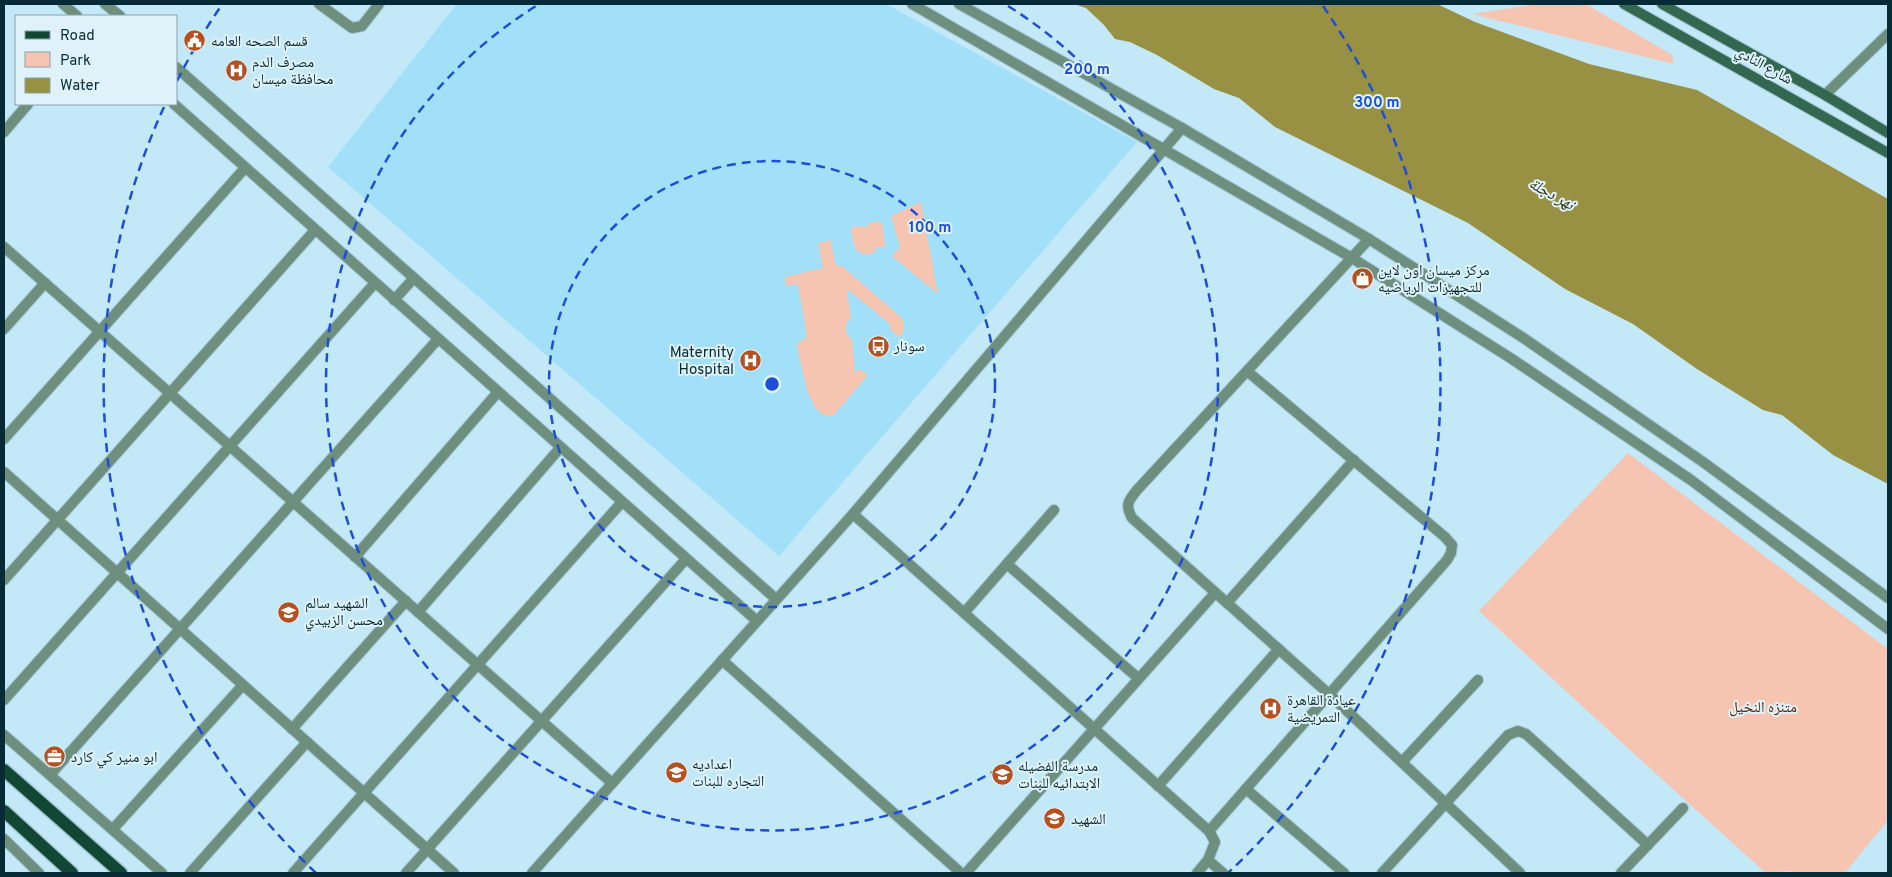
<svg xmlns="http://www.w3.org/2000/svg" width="1892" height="877" font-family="Overpass,'Noto Naskh Arabic',sans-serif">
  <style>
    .built { fill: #a1e0f8 }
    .green { fill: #f6c5b1 }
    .water { fill: #989043 }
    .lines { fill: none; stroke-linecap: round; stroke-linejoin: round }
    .minor-casing { stroke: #a1c6d4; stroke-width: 12 }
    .tertiary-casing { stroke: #a1c6d4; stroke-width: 12 }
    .secondary-casing { stroke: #a1c6d4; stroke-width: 12 }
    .primary-casing { stroke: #a1c6d4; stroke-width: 15 }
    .minor { stroke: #6e8f7e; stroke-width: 10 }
    .tertiary { stroke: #6e8f7e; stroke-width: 10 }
    .secondary { stroke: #336750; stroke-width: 10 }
    .primary { stroke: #124833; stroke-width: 12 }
    .ring { fill: none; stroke: #1d4ed8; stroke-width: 2.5; stroke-dasharray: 9 6 }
    .labels { text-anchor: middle; stroke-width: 4; stroke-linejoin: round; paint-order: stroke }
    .poi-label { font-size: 15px; fill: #072b36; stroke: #dff2f9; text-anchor: start }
    .street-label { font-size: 15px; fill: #072b36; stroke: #dff2f9 }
    .park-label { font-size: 15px; fill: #612000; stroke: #dff2f9 }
    .water-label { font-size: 16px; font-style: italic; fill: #36320f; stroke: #dff2f9 }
    .centre { fill: #1d4ed8; stroke: #dff2f9; stroke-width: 2.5 }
    .ring-label { font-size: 15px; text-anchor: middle; font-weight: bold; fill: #1d4ed8; stroke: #dff2f9; stroke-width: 4; stroke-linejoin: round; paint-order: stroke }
  </style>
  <rect width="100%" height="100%" fill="#c3e8f7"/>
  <path class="built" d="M457,4H886L1137,142L779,556L328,167Z"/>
  <g class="green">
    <path d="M1538,4H1586L1672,55L1674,64L1472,14Z"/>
    <path d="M921,202L938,294L892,256L900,247L891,216Z"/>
    <path d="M878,221L882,224L885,246L881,248L877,247L873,253C856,259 853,244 851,230L854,226L867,227L869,223Z"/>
    <path d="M831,240L835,265L842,266L902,318C905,327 905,330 900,338L890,329V324L847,289L851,318C843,325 845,334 852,340L855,373L859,369L868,375L833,416C807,420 802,364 797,345L799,342L807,338L798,284L786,286L785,277L823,268L818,243Z"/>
    <path d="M1628,453L1888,649V820L1845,873H1794L1791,871L1766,873L1643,762L1479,611Z"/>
  </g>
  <path class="water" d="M1074,4H1437L1475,22L1589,64L1697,90L1888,199V484L1833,455L1782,415L1763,410L1697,369L1633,324L1565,289L1468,223L1275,127L1239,98L1214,89L1157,55L1130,42L1115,39L1104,25L1086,8Z"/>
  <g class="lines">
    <defs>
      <g id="minor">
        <path d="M63,4L77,16"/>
        <path d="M105,4L120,16"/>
        <path d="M319,4L352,28L362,26L379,4"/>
        <path d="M176,67L776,599"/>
        <path d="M1825,95L1888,34"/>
        <path d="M174,104L757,621"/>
        <path d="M4,132L28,104"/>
        <path d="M1369,239L1137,490C1128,501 1125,505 1132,518L1330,695L1520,873"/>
        <path d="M4,247L612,783"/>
        <path d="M394,300L414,278"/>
        <path d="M4,329L45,283"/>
        <path d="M4,439L245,168"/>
        <path d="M4,472L454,873"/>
        <path d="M853,514L1209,831L1215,842L1208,860L1197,873"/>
        <path d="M355,557L498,392"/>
        <path d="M1007,564L1138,678"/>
        <path d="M4,580L315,230"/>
        <path d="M1227,603L1354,460"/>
        <path d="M418,612L560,448"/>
        <path d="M964,613L1054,510"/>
        <path d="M722,660L961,873"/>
        <path d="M4,700L375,283"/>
        <path d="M292,729L406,601"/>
        <path d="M1402,762L1478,680"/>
        <path d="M50,775L438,339"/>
        <path d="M1158,786L1279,649"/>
        <path d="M1246,789L1344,873"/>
        <path d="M113,829L243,685"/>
        <path d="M1209,831L1447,560L1451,553L1452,545L1445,537L1247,371"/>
        <path d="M1208,860L1223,873"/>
        <path d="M190,873L307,742"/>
        <path d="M293,873L622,502"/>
        <path d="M406,873L686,559"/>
        <path d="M532,873L853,514L1182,128"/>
        <path d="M966,873L1215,593"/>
        <path d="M1382,873L1508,735L1518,731L1526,734L1648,845"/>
        <path d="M1621,873L1683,808"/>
      </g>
      <g id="tertiary">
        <path d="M912,4L1352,258L1512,359L1691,480L1888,629"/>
        <path d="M959,4L1182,128L1369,239L1525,339L1703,462L1888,598"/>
        <path d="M4,735L162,873"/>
        <path d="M4,839L39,873"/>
      </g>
      <g id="secondary">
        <path d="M1624,4L1888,153"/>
        <path d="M1662,4L1825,95L1888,133"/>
      </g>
      <g id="primary">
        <path d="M4,770L121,873"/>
        <path d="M4,811L72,873"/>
      </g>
    </defs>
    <use href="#minor" class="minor-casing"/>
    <use href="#tertiary" class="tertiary-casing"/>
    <use href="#secondary" class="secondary-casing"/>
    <use href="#primary" class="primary-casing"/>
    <use href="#minor" class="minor"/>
    <use href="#tertiary" class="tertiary"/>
    <use href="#secondary" class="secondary"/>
    <use href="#primary" class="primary"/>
  </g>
  <g class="ring">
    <circle cx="772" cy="384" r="223"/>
    <path d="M1008 6A446 446 0 1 1 536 6"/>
    <path d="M316 873A668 668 0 0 1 164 107M177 81A668 668 0 0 1 221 6M1323 6A668 668 0 0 1 1228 873"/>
  </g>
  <defs>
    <symbol id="civic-disc" viewBox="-11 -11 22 22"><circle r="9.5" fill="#b55020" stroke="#dff2f9"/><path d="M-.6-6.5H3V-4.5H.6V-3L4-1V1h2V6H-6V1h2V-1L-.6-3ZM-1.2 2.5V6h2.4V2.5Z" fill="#fff"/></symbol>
    <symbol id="hospital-disc" viewBox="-11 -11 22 22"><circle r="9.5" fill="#b55020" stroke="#dff2f9"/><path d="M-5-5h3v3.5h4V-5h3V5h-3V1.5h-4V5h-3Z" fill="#fff"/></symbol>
    <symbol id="shop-disc" viewBox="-11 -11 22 22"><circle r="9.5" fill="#b55020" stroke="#dff2f9"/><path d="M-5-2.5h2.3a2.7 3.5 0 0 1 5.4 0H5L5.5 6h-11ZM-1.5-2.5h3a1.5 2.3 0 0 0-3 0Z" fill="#fff"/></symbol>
    <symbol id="bus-disc" viewBox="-11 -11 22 22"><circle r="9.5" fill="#b55020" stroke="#dff2f9"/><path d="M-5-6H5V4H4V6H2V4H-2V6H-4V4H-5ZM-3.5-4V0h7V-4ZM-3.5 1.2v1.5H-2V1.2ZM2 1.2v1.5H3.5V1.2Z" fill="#fff"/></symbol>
    <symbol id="school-disc" viewBox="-11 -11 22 22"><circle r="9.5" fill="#b55020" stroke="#dff2f9"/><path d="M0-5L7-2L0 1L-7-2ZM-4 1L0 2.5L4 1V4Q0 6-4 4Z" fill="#fff"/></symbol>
    <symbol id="office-disc" viewBox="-11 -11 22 22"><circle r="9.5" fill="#b55020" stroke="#dff2f9"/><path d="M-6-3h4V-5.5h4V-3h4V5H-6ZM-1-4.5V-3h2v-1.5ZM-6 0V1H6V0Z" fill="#fff"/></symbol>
  </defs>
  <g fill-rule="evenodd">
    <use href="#civic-disc" x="182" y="28" width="25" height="25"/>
    <use href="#hospital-disc" x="224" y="58" width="25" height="25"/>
    <use href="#shop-disc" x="1350" y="266" width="25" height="25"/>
    <use href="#bus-disc" x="866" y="334" width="25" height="25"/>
    <use href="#hospital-disc" x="738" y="348" width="25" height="25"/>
    <use href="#school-disc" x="276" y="600" width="25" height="25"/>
    <use href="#hospital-disc" x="1258" y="696" width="25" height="25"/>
    <use href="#office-disc" x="42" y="744" width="25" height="25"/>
    <use href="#school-disc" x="664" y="760" width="25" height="25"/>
    <use href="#school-disc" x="990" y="762" width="25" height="25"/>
    <use href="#school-disc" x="1042" y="806" width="25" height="25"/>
  </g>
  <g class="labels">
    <g class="poi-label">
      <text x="211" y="46">قسم الصحه العامه</text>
      <text x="252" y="67">مصرف الدم<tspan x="252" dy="17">محافظة ميسان</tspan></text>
      <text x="1378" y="275">مركز ميسان اون لاين<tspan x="1378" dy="17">للتجهيزات الرياضيه</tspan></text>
      <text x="894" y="351">سونار</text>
      <text x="734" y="357" text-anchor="end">Maternity<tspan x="734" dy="17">Hospital</tspan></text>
      <text x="305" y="608">الشهيد سالم<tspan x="305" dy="17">محسن الزبيدي</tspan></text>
      <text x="1287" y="705">عيادة القاهرة<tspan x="1287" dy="17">التمريضية</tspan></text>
      <text x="71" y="762">ابو منير كي كارد</text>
      <text x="692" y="769">اعداديه<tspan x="692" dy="17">التجاره للبنات</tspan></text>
      <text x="1018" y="771">مدرسة الفضيله<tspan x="1018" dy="17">الابتدائيه للبنات</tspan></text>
      <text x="1071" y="824">الشهيد</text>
    </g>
    <g class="street-label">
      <text transform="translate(1764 65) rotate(29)" y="5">شارع النادي</text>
    </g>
    <g class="park-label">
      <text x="1763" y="712">متنزه النخيل</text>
    </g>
    <g class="water-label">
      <text transform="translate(1552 193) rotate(29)" y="6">نهر دجلة</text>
    </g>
  </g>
  <circle cx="772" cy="384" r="8" class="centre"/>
  <g class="ring-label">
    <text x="1087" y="74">200 m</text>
    <text x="1377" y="107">300 m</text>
    <text x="930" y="232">100 m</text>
  </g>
  <rect width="1892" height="877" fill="none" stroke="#072b36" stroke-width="10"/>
  <rect x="15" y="15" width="162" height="90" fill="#dff2f9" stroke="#89a2ab"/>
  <rect x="25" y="31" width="25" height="8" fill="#124833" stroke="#89a2ab"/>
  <text x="60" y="40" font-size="15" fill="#072b36">Road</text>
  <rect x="25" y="52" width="25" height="15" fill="#f6c5b1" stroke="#89a2ab"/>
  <text x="60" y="65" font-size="15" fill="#072b36">Park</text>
  <rect x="25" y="78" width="25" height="15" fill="#989043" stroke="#89a2ab"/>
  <text x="60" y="90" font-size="15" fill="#072b36">Water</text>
</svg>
